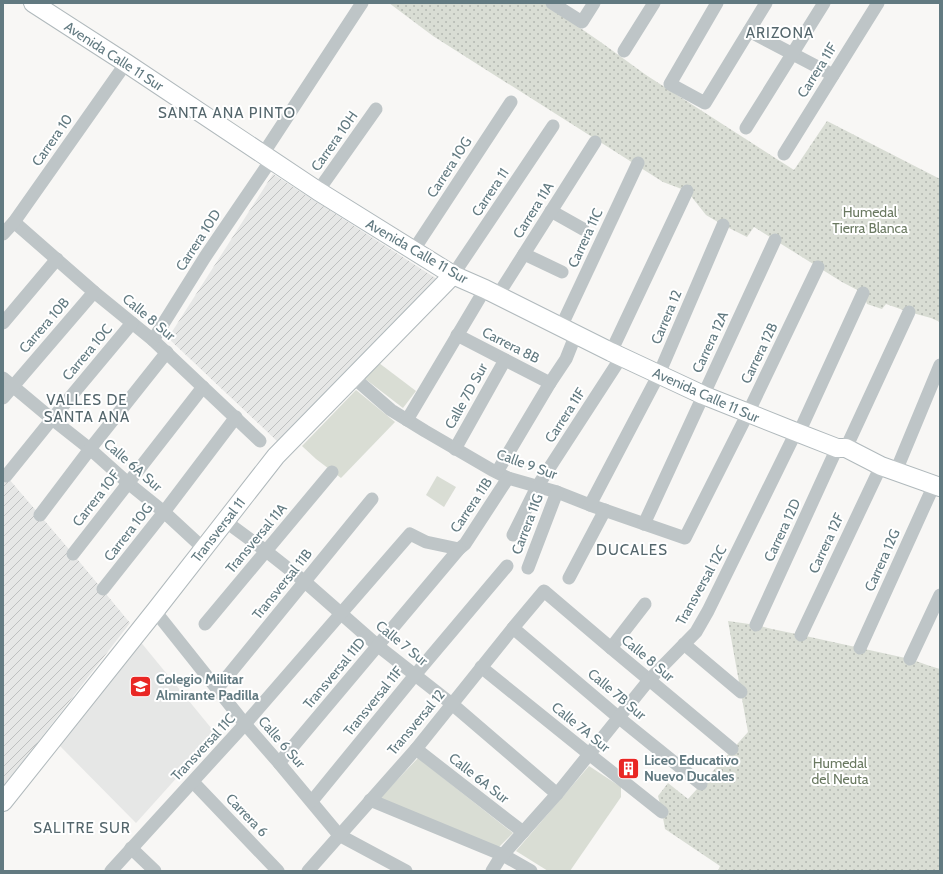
<svg xmlns="http://www.w3.org/2000/svg" width="943" height="874" font-family="Cabin,sans-serif">
  <style>
    .built { fill: #e6e7e6 }
    .industrial { fill: url(#industrial-furrows) }
    .grass { fill: #d9ddd4 }
    .park { fill: url(#park-dots) }
    .lines { fill: none; stroke-linecap: round; stroke-linejoin: round }
    .secondary-casing { stroke: #b0b9bc; stroke-width: 20 }
    .street { stroke: #bec5c7; stroke-width: 13 }
    .secondary { stroke: #fff; stroke-width: 18 }
    .labels { text-anchor: middle; stroke-width: 4; stroke-linejoin: round; paint-order: stroke }
    .street-label { font-size: 14px; fill: #627a81; stroke: #fff }
    .park-label { font-size: 14px; fill: #6a7961; stroke: #fff }
    .poi-label { font-size: 14px; font-weight: bold; fill: #627a81; stroke: #fff; text-anchor: start }
    .neighbourhood-label { font-size: 15px; letter-spacing: 1px; fill: #54666c; stroke: #fff }
  </style>
  <defs>
    <pattern id="industrial-furrows" width="10" height="10" patternUnits="userSpaceOnUse"><rect width="10" height="10" fill="#e6e7e6"/><path d="M-1 1l2-2M0 10L10 0M9 11l2-2" fill="none" stroke="#bec0c0"/></pattern>
    <pattern id="park-dots" width="8" height="8" patternUnits="userSpaceOnUse"><rect width="8" height="8" fill="#d9ddd4"/><path d="M2 2h.1M6 6h.1" fill="none" stroke="#b3b8b1" stroke-width="1.8" stroke-linecap="round"/></pattern>
  </defs>
  <rect width="100%" height="100%" fill="#f8f7f5"/>
  <path class="built" d="M139,640L216,734L136,823L59,745Z"/>
  <g class="industrial">
    <path d="M273,174L437,279L279,443L168,338Z"/>
    <path d="M3,472L73,554L130,623L3,787Z"/>
  </g>
  <g class="grass">
    <path d="M379,363L416,391L403,408L364,378Z"/>
    <path d="M356,390L395,422L341,478L316,459L302,446Z"/>
    <path d="M437,476L456,487L444,507L426,495Z"/>
    <path d="M418,758L513,833L498,848L380,798Z"/>
    <path d="M589,766L621,787V797L570,871H548L516,851Z"/>
  </g>
  <g class="park">
    <path d="M389,3H544L602,43L646,75L794,170L827,121L940,179V322L931,318L909,312L886,304L882,309L867,304L863,293L842,282L754,227L747,237L723,225L706,215L687,191L663,182L433,36Z"/>
    <path d="M728,621L756,625L772,629L801,635L910,659L930,666L940,669V871H718L720,866L665,829L662,812L658,796L668,783L688,799L748,732Z"/>
  </g>
  <g class="lines">
    <defs>
      <g id="secondary">
        <path d="M33,3L126,63L318,191L453,275L485,289L611,352L703,395L796,432L837,448H846L881,466L940,487"/>
        <path d="M3,802L155,611L276,456L453,275"/>
      </g>
    </defs>
    <use href="#secondary" class="secondary-casing"/>
    <g class="street">
      <path d="M552,3L582,22L594,3"/>
      <path d="M717,3L670,84L705,103L766,3"/>
      <path d="M749,31L833,75"/>
      <path d="M624,51L654,3"/>
      <path d="M746,128L824,3"/>
      <path d="M263,154L362,3"/>
      <path d="M784,154L878,3"/>
      <path d="M318,191L376,109"/>
      <path d="M551,211L583,229"/>
      <path d="M14,222L94,292L153,340L260,441"/>
      <path d="M3,234L14,222L126,63"/>
      <path d="M413,251L511,102"/>
      <path d="M524,254L562,272"/>
      <path d="M453,275L553,126"/>
      <path d="M498,295L595,142"/>
      <path d="M3,323L57,259"/>
      <path d="M561,327L638,163"/>
      <path d="M457,335L550,383"/>
      <path d="M153,340L205,257L271,160"/>
      <path d="M611,352L687,191"/>
      <path d="M353,377L391,410L425,431L492,470L508,478L557,492L590,505L685,538L748,413L818,267"/>
      <path d="M3,378L52,419L90,449L128,483L164,512L203,548"/>
      <path d="M3,398L94,292"/>
      <path d="M407,420L485,289"/>
      <path d="M846,448L909,312"/>
      <path d="M455,449L505,360"/>
      <path d="M896,471L940,365"/>
      <path d="M497,472L550,383L566,359L576,334"/>
      <path d="M6,476L52,419L132,323"/>
      <path d="M590,505L659,374L723,225"/>
      <path d="M40,515L90,449L167,352"/>
      <path d="M225,521L266,551L304,581L378,646L452,704L557,794"/>
      <path d="M644,524L775,240"/>
      <path d="M513,535L537,487L622,356"/>
      <path d="M73,554L203,387"/>
      <path d="M528,568L557,492"/>
      <path d="M569,578L605,510"/>
      <path d="M103,589L164,512L236,417"/>
      <path d="M155,611L245,724L279,763L339,835L406,871"/>
      <path d="M205,624L332,472"/>
      <path d="M756,625L837,448"/>
      <path d="M513,628L618,717L701,784"/>
      <path d="M801,635L881,466"/>
      <path d="M684,644L741,692"/>
      <path d="M611,648L645,604"/>
      <path d="M860,648L934,485"/>
      <path d="M910,659L940,595"/>
      <path d="M481,667L589,754L662,812"/>
      <path d="M217,689L372,499"/>
      <path d="M416,749L523,832"/>
      <path d="M279,763L459,549L465,544L508,478"/>
      <path d="M193,782L278,871"/>
      <path d="M370,800L503,855L531,871"/>
      <path d="M312,801L415,675L507,566"/>
      <path d="M131,848L155,871"/>
      <path d="M111,871L245,724L410,534L426,542L459,549"/>
      <path d="M308,871L416,749L513,628L544,591L611,648L732,749"/>
      <path d="M492,871L500,858L557,794L649,680L696,632L708,611L796,432L802,426L863,293"/>
    </g>
    <use href="#secondary" class="secondary"/>
  </g>
  <defs>
    <symbol id="school-square" viewBox="-11 -11 22 22"><rect x="-9" y="-9" width="18" height="18" rx="4" fill="#e92724" stroke="#fff"/><path d="M0-5L7-2L0 1L-7-2ZM-4 1L0 2.5L4 1V4Q0 6-4 4Z" fill="#fff"/></symbol>
    <symbol id="building-square" viewBox="-11 -11 22 22"><rect x="-9" y="-9" width="18" height="18" rx="4" fill="#e92724" stroke="#fff"/><path d="M-4-6H4V6H1V3H-1V6H-4ZM-2.5-4.3h1.7v1.8h-1.7ZM.8-4.3h1.7v1.8H.8ZM-2.5-1h1.7V.8h-1.7ZM.8-1h1.7V.8H.8Z" fill="#fff"/></symbol>
  </defs>
  <g fill-rule="evenodd">
    <use href="#school-square" x="128" y="674" width="25" height="25"/>
    <use href="#building-square" x="616" y="756" width="25" height="25"/>
  </g>
  <g class="labels">
    <g class="street-label">
      <text transform="translate(114 56) rotate(33)" y="5">Avenida Calle 11 Sur</text>
      <text transform="translate(817 70) rotate(-58)" y="5">Carrera 11F</text>
      <text transform="translate(52 140) rotate(-55)" y="5">Carrera 10</text>
      <text transform="translate(334 141) rotate(-55)" y="5">Carrera 10H</text>
      <text transform="translate(449 167) rotate(-57)" y="5">Carrera 10G</text>
      <text transform="translate(490 192) rotate(-56)" y="5">Carrera 11</text>
      <text transform="translate(533 210) rotate(-58)" y="5">Carrera 11A</text>
      <text transform="translate(585 238) rotate(-65)" y="5">Carrera 11C</text>
      <text transform="translate(198 240) rotate(-57)" y="5">Carrera 10D</text>
      <text transform="translate(417 251) rotate(30)" y="5">Avenida Calle 11 Sur</text>
      <text transform="translate(149 317) rotate(40)" y="5">Calle 8 Sur</text>
      <text transform="translate(666 317) rotate(-67)" y="5">Carrera 12</text>
      <text transform="translate(44 325) rotate(-49)" y="5">Carrera 10B</text>
      <text transform="translate(710 342) rotate(-65)" y="5">Carrera 12A</text>
      <text transform="translate(511 345) rotate(27)" y="5">Carrera 8B</text>
      <text transform="translate(87 352) rotate(-50)" y="5">Carrera 10C</text>
      <text transform="translate(759 353) rotate(-64)" y="5">Carrera 12B</text>
      <text transform="translate(706 395) rotate(24)" y="5">Avenida Calle 11 Sur</text>
      <text transform="translate(466 396) rotate(-61)" y="5">Calle 7D Sur</text>
      <text transform="translate(565 415) rotate(-57)" y="5">Carrera 11F</text>
      <text transform="translate(527 464) rotate(20)" y="5">Calle 9 Sur</text>
      <text transform="translate(133 465) rotate(41)" y="5">Calle 6A Sur</text>
      <text transform="translate(96 498) rotate(-52)" y="5">Carrera 10F</text>
      <text transform="translate(471 505) rotate(-56)" y="5">Carrera 11B</text>
      <text transform="translate(527 524) rotate(-69)" y="5">Carrera 11G</text>
      <text transform="translate(218 530) rotate(-52)" y="5">Transversal 11</text>
      <text transform="translate(782 530) rotate(-65)" y="5">Carrera 12D</text>
      <text transform="translate(128 532) rotate(-52)" y="5">Carrera 10G</text>
      <text transform="translate(256 538) rotate(-50)" y="5">Transversal 11A</text>
      <text transform="translate(826 543) rotate(-65)" y="5">Carrera 12F</text>
      <text transform="translate(882 560) rotate(-66)" y="5">Carrera 12G</text>
      <text transform="translate(282 584) rotate(-51)" y="5">Transversal 11B</text>
      <text transform="translate(701 585) rotate(-61)" y="5">Transversal 12C</text>
      <text transform="translate(402 643) rotate(39)" y="5">Calle 7 Sur</text>
      <text transform="translate(648 658) rotate(40)" y="5">Calle 8 Sur</text>
      <text transform="translate(334 673) rotate(-50)" y="5">Transversal 11D</text>
      <text transform="translate(617 694) rotate(40)" y="5">Calle 7B Sur</text>
      <text transform="translate(373 701) rotate(-51)" y="5">Transversal 11F</text>
      <text transform="translate(416 722) rotate(-50)" y="5">Transversal 12</text>
      <text transform="translate(581 727) rotate(39)" y="5">Calle 7A Sur</text>
      <text transform="translate(282 742) rotate(49)" y="5">Calle 6 Sur</text>
      <text transform="translate(203 747) rotate(-47)" y="5">Transversal 11C</text>
      <text transform="translate(479 778) rotate(38)" y="5">Calle 6A Sur</text>
      <text transform="translate(247 815) rotate(46)" y="5">Carrera 6</text>
    </g>
    <g class="park-label">
      <text x="870" y="217">Humedal<tspan x="870" dy="16">Tierra Blanca</tspan></text>
      <text x="840" y="768">Humedal<tspan x="840" dy="16">del Neuta</tspan></text>
    </g>
    <g class="poi-label">
      <text x="156" y="684">Colegio Militar<tspan x="156" dy="16">Almirante Padilla</tspan></text>
      <text x="644" y="765">Liceo Educativo<tspan x="644" dy="16">Nuevo Ducales</tspan></text>
    </g>
    <g class="neighbourhood-label">
      <text x="780" y="38">ARIZONA</text>
      <text x="227" y="118">SANTA ANA PINTO</text>
      <text x="87" y="405">VALLES DE<tspan x="87" dy="17">SANTA ANA</tspan></text>
      <text x="632" y="555">DUCALES</text>
      <text x="82" y="833">SALITRE SUR</text>
    </g>
  </g>
  <rect width="943" height="874" fill="none" stroke="#627a81" stroke-width="8"/>
</svg>
